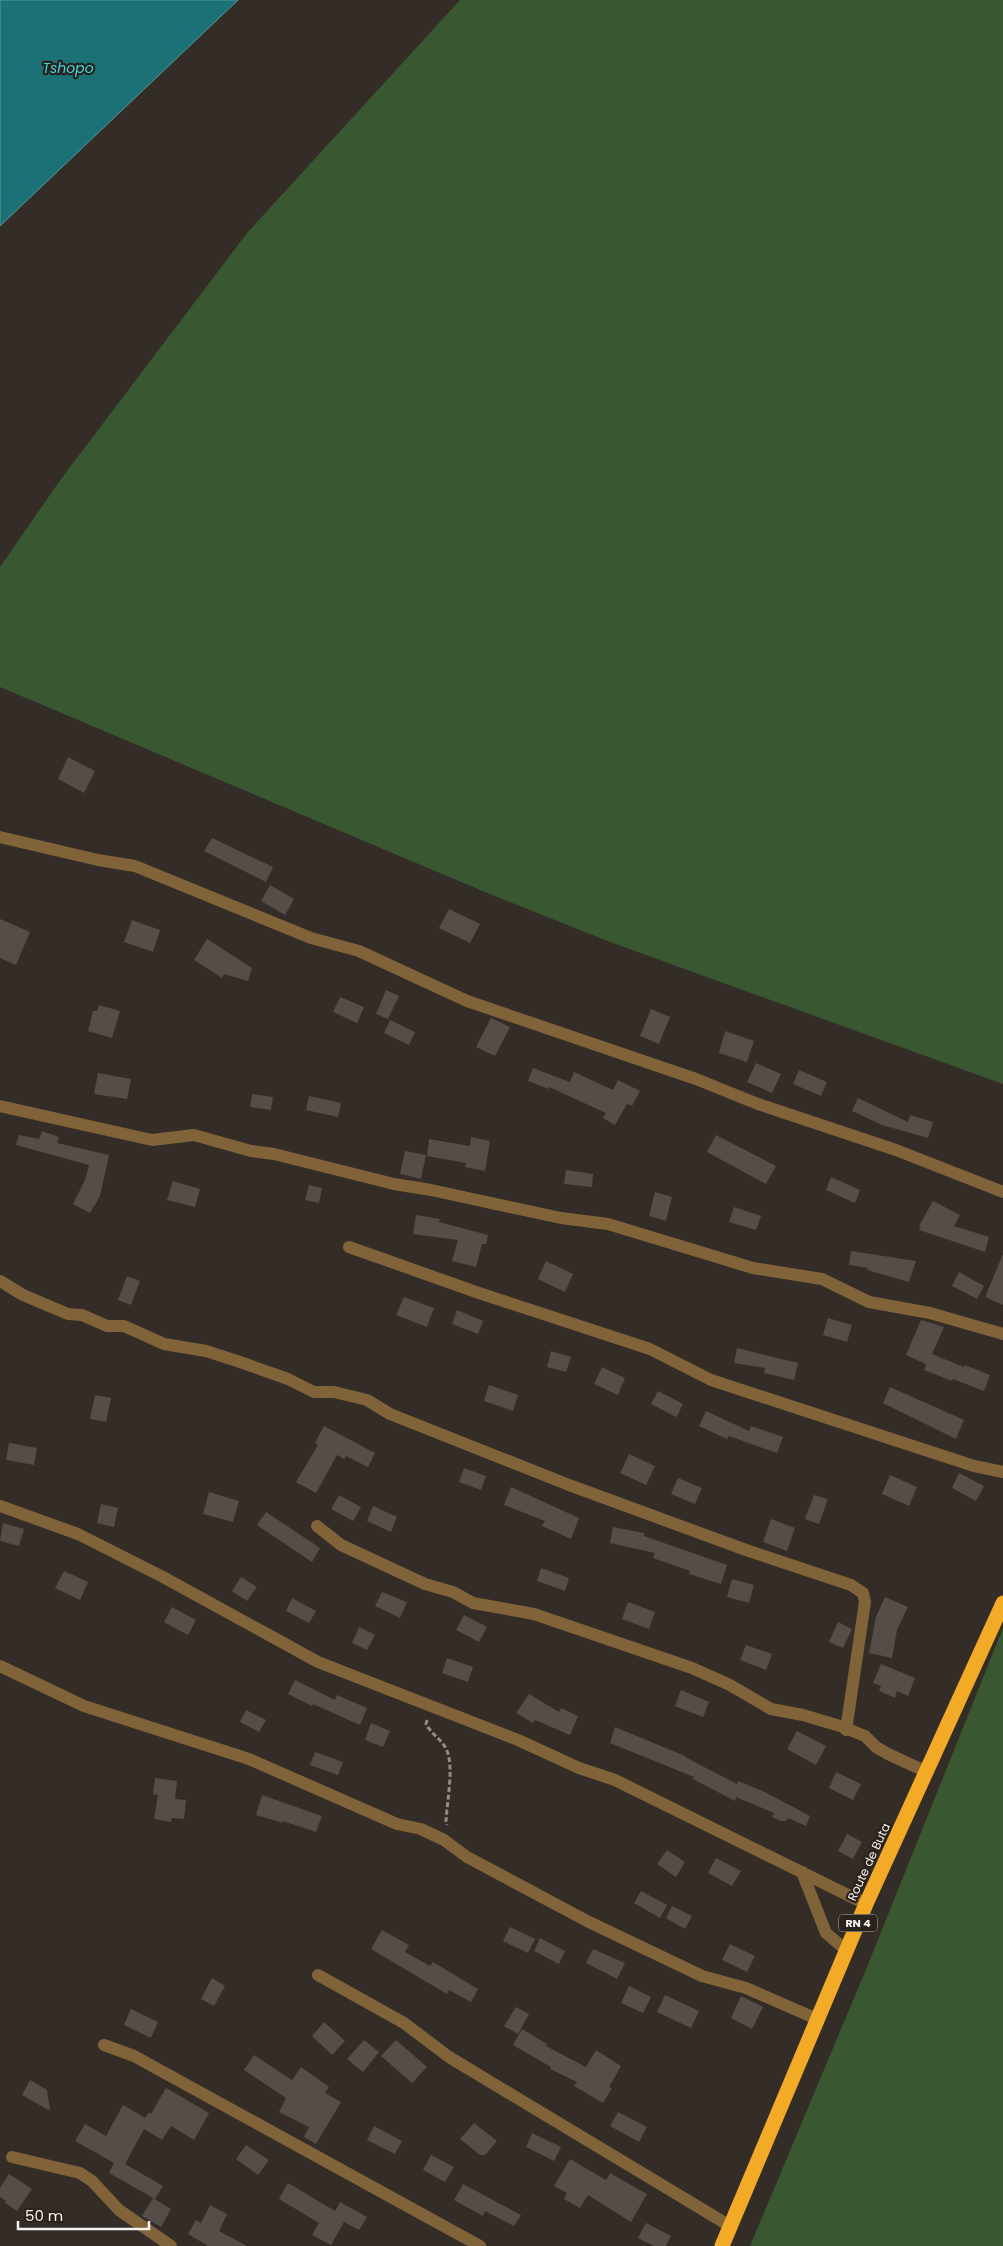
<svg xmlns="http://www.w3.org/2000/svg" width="1003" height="2246" font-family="Poppins,sans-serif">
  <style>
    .green { fill: #395731 }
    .water { fill: #1b7175; stroke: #5d989a }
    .building { fill: #554e48 }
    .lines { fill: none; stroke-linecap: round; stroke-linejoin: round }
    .path { stroke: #928c88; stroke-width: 3; stroke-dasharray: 5 2.5; stroke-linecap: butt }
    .minor { stroke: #806338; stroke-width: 12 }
    .highway { stroke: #f3aa26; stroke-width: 15 }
    .labels { text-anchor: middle; stroke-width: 4.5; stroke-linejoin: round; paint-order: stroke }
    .shield { fill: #29221d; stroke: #bab4b1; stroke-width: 1 }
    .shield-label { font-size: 11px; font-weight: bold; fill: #f8f3f0 }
    .street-label { font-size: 12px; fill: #f8f3f0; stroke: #29221d }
    .water-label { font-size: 14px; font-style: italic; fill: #3adbe3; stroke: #29221d }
  </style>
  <rect width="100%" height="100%" fill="#332c27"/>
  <g class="green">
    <path d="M460,0H1003V1084L610,942L480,890L0,687V567L61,479L247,233Z"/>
    <path d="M1003,1628V2246H750L867,1967Z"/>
  </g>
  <path class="water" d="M0,0H238L0,226Z"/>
  <g class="building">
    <path d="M68,757L95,771L84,793L58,779Z"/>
    <path d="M212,838L273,867L266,882L204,851Z"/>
    <path d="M270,885L294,899L285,915L261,901Z"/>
    <path d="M449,909L480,924L470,943L439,928Z"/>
    <path d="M0,919L30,932L16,965L0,958Z"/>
    <path d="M132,920L160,930L153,952L124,942Z"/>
    <path d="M207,939L252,968L248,981L224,974L222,978L194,960Z"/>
    <path d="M386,990L399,996L388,1019L376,1014Z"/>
    <path d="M340,997L364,1007L357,1023L333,1012Z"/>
    <path d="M99,1005L120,1011L112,1038L88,1031L93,1011H97Z"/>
    <path d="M651,1009L670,1017L659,1044L640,1036Z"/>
    <path d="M491,1018L510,1027L495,1056L476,1047Z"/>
    <path d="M390,1020L415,1032L409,1045L384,1033Z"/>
    <path d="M725,1031L754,1041L747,1062L719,1053Z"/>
    <path d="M756,1063L781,1074L772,1093L747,1082Z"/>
    <path d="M533,1068L570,1082L574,1072L613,1090L618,1080L640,1091L632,1106L627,1104L615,1125L603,1118L606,1113L549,1087V1089L528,1081Z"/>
    <path d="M799,1070L827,1082L821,1096L793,1084Z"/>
    <path d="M98,1073L131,1079L127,1099L94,1094Z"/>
    <path d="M252,1094L273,1097L271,1110L250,1107Z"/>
    <path d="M309,1096L341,1103L338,1117L306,1110Z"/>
    <path d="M858,1098L908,1122L910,1115L933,1122L928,1138L882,1125L852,1111Z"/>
    <path d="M42,1131L59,1137L57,1143L109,1155L100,1196L90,1213L73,1204L85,1180L89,1165L16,1145L19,1135L39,1139Z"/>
    <path d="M716,1135L776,1166L766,1184L707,1152Z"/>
    <path d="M471,1137L490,1141L485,1171L465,1167L466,1163L427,1156L429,1139L470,1146Z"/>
    <path d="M405,1151L426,1155L421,1179L400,1174Z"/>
    <path d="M566,1170L593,1174L592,1187L564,1184Z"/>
    <path d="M831,1177L860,1190L855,1203L826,1190Z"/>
    <path d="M173,1181L200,1189L195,1207L167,1200Z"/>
    <path d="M309,1185L322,1188L319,1203L305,1200Z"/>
    <path d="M655,1192L672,1197L666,1221L649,1216Z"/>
    <path d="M933,1201L960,1215L954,1226L989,1237L985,1252L919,1230L921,1226H919Z"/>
    <path d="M734,1207L761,1216L756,1230L729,1222Z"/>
    <path d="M416,1215L440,1219L439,1222L488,1235L486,1244H482L476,1267L452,1261L458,1240L413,1234Z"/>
    <path d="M851,1251L916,1261L909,1282L867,1270L868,1268L849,1265Z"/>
    <path d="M1003,1254V1305L985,1297Z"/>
    <path d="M546,1261L573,1274L565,1292L538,1279Z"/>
    <path d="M959,1272L984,1286L977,1299L952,1286Z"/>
    <path d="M127,1276L140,1281L131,1305L118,1300Z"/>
    <path d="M404,1297L434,1308L427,1327L396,1315Z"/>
    <path d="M457,1310L483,1321L478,1334L452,1324Z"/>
    <path d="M828,1318L852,1325L847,1342L823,1335Z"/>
    <path d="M921,1320L944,1327L932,1354L964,1367L965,1365L990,1375L984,1391L953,1379L952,1381L924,1370L926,1364L906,1355Z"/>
    <path d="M737,1348L798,1363L794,1380L764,1373L765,1368L734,1363Z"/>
    <path d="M551,1351L571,1357L566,1372L547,1367Z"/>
    <path d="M602,1367L625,1378L618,1395L594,1384Z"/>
    <path d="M489,1385L518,1395L513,1411L484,1401Z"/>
    <path d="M890,1387L964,1420L956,1439L883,1403Z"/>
    <path d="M658,1391L683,1404L677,1416L676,1417L651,1404Z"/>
    <path d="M95,1395L111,1398L106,1422L90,1419Z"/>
    <path d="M706,1411L749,1431L751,1426L783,1437L777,1453L729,1436L727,1439L699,1426Z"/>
    <path d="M324,1426L375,1453L368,1467L346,1456L344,1459L337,1455L316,1493L296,1482L318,1445L315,1443Z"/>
    <path d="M9,1443L37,1448L34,1465L6,1460Z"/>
    <path d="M629,1454L655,1466L646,1485L620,1473Z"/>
    <path d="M464,1468L486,1476L481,1490L459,1482Z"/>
    <path d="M959,1473L984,1486L976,1501L952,1488Z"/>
    <path d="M890,1475L917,1487L909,1506L882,1494Z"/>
    <path d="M678,1478L702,1488L695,1504L671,1494Z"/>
    <path d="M511,1487L579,1518L571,1539L542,1526L545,1521L504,1505Z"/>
    <path d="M209,1492L239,1501L233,1522L203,1514Z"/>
    <path d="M339,1495L361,1507L353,1521L331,1509Z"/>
    <path d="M814,1495L828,1499L819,1524L805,1519Z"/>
    <path d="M101,1504L118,1508L114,1527L97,1523Z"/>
    <path d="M373,1506L397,1517L391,1532L367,1521Z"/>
    <path d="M266,1512L320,1548L312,1562L257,1525Z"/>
    <path d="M771,1519L795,1528L787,1551L763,1542Z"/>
    <path d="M3,1523L24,1529L19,1546L0,1541Z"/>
    <path d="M613,1527L644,1533V1536L727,1565L721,1584L689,1574L690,1571L653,1558L655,1553L610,1543Z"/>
    <path d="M541,1568L569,1578L565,1591L537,1581Z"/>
    <path d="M64,1571L88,1582L80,1600L55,1588Z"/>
    <path d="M241,1577L257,1587L247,1601L232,1591Z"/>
    <path d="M732,1579L754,1585L749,1603L727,1597Z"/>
    <path d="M382,1592L407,1602L400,1618L375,1606Z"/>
    <path d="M885,1597L908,1607L897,1630L892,1658L869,1653L876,1617Z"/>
    <path d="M292,1598L316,1611L309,1623L286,1611Z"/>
    <path d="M628,1602L655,1612L649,1629L622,1619Z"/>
    <path d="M172,1607L196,1620L188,1635L164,1622Z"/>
    <path d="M464,1615L487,1627L479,1642L456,1630Z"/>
    <path d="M838,1622L852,1629L843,1648L829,1642Z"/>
    <path d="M359,1627L375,1635L367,1650L352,1643Z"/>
    <path d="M746,1645L772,1654L766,1670L740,1660Z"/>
    <path d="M447,1658L473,1667L468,1682L442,1673Z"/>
    <path d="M881,1664L915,1678L908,1696L897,1691L895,1698L879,1691L881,1686L873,1683Z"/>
    <path d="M295,1680L335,1700L337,1695L367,1708L360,1725L313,1704L312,1706L288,1694Z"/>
    <path d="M681,1690L709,1702L703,1717L675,1706Z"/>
    <path d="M529,1694L559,1712L561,1708L578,1716L570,1735L535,1720L533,1723L516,1713Z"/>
    <path d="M246,1710L266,1720L259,1732L240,1722Z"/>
    <path d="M371,1723L390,1731L383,1747L365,1740Z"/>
    <path d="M615,1727L685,1756V1757L737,1784L738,1781L765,1792L810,1816L806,1826L788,1818L786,1821H781L772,1817L774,1813L736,1797L735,1801L693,1779L694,1777L610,1743Z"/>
    <path d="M797,1731L826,1746L816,1765L787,1749Z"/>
    <path d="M315,1752L343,1762L338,1775L310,1765Z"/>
    <path d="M836,1772L861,1784L853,1800L829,1788Z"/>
    <path d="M155,1778L177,1781L175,1799L186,1800L184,1819L172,1818L171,1822L154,1819L158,1795L153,1794Z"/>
    <path d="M262,1795L322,1816L316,1832L283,1821V1823L256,1815Z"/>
    <path d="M847,1834L862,1842L853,1859L838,1851Z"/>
    <path d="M667,1850L685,1862L676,1877L657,1864Z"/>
    <path d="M716,1858L741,1871L732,1886L708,1873Z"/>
    <path d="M641,1891L667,1905L660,1918L634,1903Z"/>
    <path d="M672,1906L692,1916L685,1929L666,1918Z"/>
    <path d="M510,1927L535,1939L528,1953L503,1941Z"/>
    <path d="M382,1930L409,1945L405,1952L430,1966L433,1962L478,1989L471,2002L449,1990L447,1994L371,1949Z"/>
    <path d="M540,1938L565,1951L559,1964L534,1951Z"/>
    <path d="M730,1944L755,1956L747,1972L722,1960Z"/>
    <path d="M593,1949L625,1963L617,1979L586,1963Z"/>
    <path d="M212,1978L225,1986L214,2006L201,1999Z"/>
    <path d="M629,1986L651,1997L643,2013L621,2003Z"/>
    <path d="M665,1995L699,2011L691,2028L657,2012Z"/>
    <path d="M741,1996L763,2007L752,2029L731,2018Z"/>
    <path d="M516,2007L529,2014L518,2034L504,2026Z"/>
    <path d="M131,2009L158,2022L151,2038L124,2025Z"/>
    <path d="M324,2022L345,2041L332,2055L312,2036Z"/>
    <path d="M522,2029L547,2044L546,2046L586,2067L596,2050L621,2066L609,2087L612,2088L603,2103L574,2086L577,2082L550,2069L551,2067L513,2045Z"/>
    <path d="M364,2040L379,2052L363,2072L347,2059Z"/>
    <path d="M396,2040L427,2067L412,2083L381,2056Z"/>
    <path d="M254,2055L292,2080L301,2067L329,2087L325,2093L341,2102L316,2144L304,2137L309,2127L279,2112L286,2098L244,2070Z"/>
    <path d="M30,2080L47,2090L50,2111L22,2095Z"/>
    <path d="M166,2088L209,2113L194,2140L171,2126L162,2140L144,2129L125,2164L163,2186L155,2199L109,2173L114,2163L75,2141L85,2124L106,2136L123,2105L145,2118L149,2112L151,2114Z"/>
    <path d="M618,2112L647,2127L639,2142L610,2126Z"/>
    <path d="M474,2123L497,2141L485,2155H480L460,2139Z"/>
    <path d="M374,2126L402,2141L395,2154L367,2140Z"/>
    <path d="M532,2133L561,2147L554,2161L526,2147Z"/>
    <path d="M246,2145L269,2160L258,2175L236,2159Z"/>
    <path d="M431,2155L454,2167L445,2182L423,2170Z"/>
    <path d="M570,2159L606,2180L610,2173L647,2194L631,2222L588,2195L580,2208L564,2199L567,2193L554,2186Z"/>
    <path d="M9,2174L32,2189L17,2211L5,2203L6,2201L0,2197V2188Z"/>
    <path d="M288,2183L335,2211L340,2202L367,2217L359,2230L344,2222L331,2245L312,2235L319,2223L279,2199Z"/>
    <path d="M463,2184L521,2215L514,2226L485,2211L483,2216L454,2200Z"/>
    <path d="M153,2198L171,2209L161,2227L142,2216Z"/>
    <path d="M210,2205L227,2214L219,2231L247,2246H208L188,2234L196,2220L201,2223Z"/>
    <path d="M646,2223L671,2236L666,2246H654L638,2238Z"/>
  </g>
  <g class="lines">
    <path class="path" d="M427,1720L426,1724C431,1734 443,1740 447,1751C454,1767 447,1802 446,1821L447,1825"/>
    <g class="minor">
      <path d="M0,837L98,860L135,866L311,938L359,951L467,1001L696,1079L758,1104L896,1150L1003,1192"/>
      <path d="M0,1106L152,1140L194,1135L251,1151L274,1154L394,1184L431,1190L561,1218L608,1224L753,1268L822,1279L869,1302L930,1313L1003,1334"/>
      <path d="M349,1247L479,1293L650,1349L711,1380L974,1466L1003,1472"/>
      <path d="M0,1281L23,1295L68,1314L82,1315L107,1326H124L164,1344L206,1351L237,1361L288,1379L314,1392H334L367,1400L390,1414L569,1485L746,1550L851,1585L863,1593L865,1602L846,1730"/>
      <path d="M0,1506L78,1534L163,1577L318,1662L518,1740L579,1768L615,1780L866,1904"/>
      <path d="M317,1526L341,1545L425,1584L453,1592L473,1603L534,1614L692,1668L730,1685L771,1709L803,1715L840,1726L865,1736L876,1747L888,1754L927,1772"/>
      <path d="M0,1666L84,1706L249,1759L397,1824L421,1829L444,1840L467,1857L589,1922L702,1976L746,1988L817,2019"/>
      <path d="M802,1872L826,1933L846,1950"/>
      <path d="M318,1975L404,2023L449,2057L730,2226"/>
      <path d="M104,2045L134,2056L480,2246"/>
      <path d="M12,2157L80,2173L92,2181L119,2210L171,2246"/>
    </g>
    <path class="highway" d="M722,2246L866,1904L1003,1603"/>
  </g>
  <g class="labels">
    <rect class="shield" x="839" y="1914.5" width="38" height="17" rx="4"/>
    <g class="shield-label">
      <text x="858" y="1927">RN 4</text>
    </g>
    <g class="street-label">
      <text transform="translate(869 1862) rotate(-65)" y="4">Route de Buta</text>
    </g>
    <g class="water-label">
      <text x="68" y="73">Tshopo</text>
    </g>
  </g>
  <path d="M18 2221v8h131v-8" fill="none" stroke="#f8f3f0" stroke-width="2.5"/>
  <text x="25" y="2221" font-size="15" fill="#f8f3f0" stroke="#29221d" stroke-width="4" paint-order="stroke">50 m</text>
</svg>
